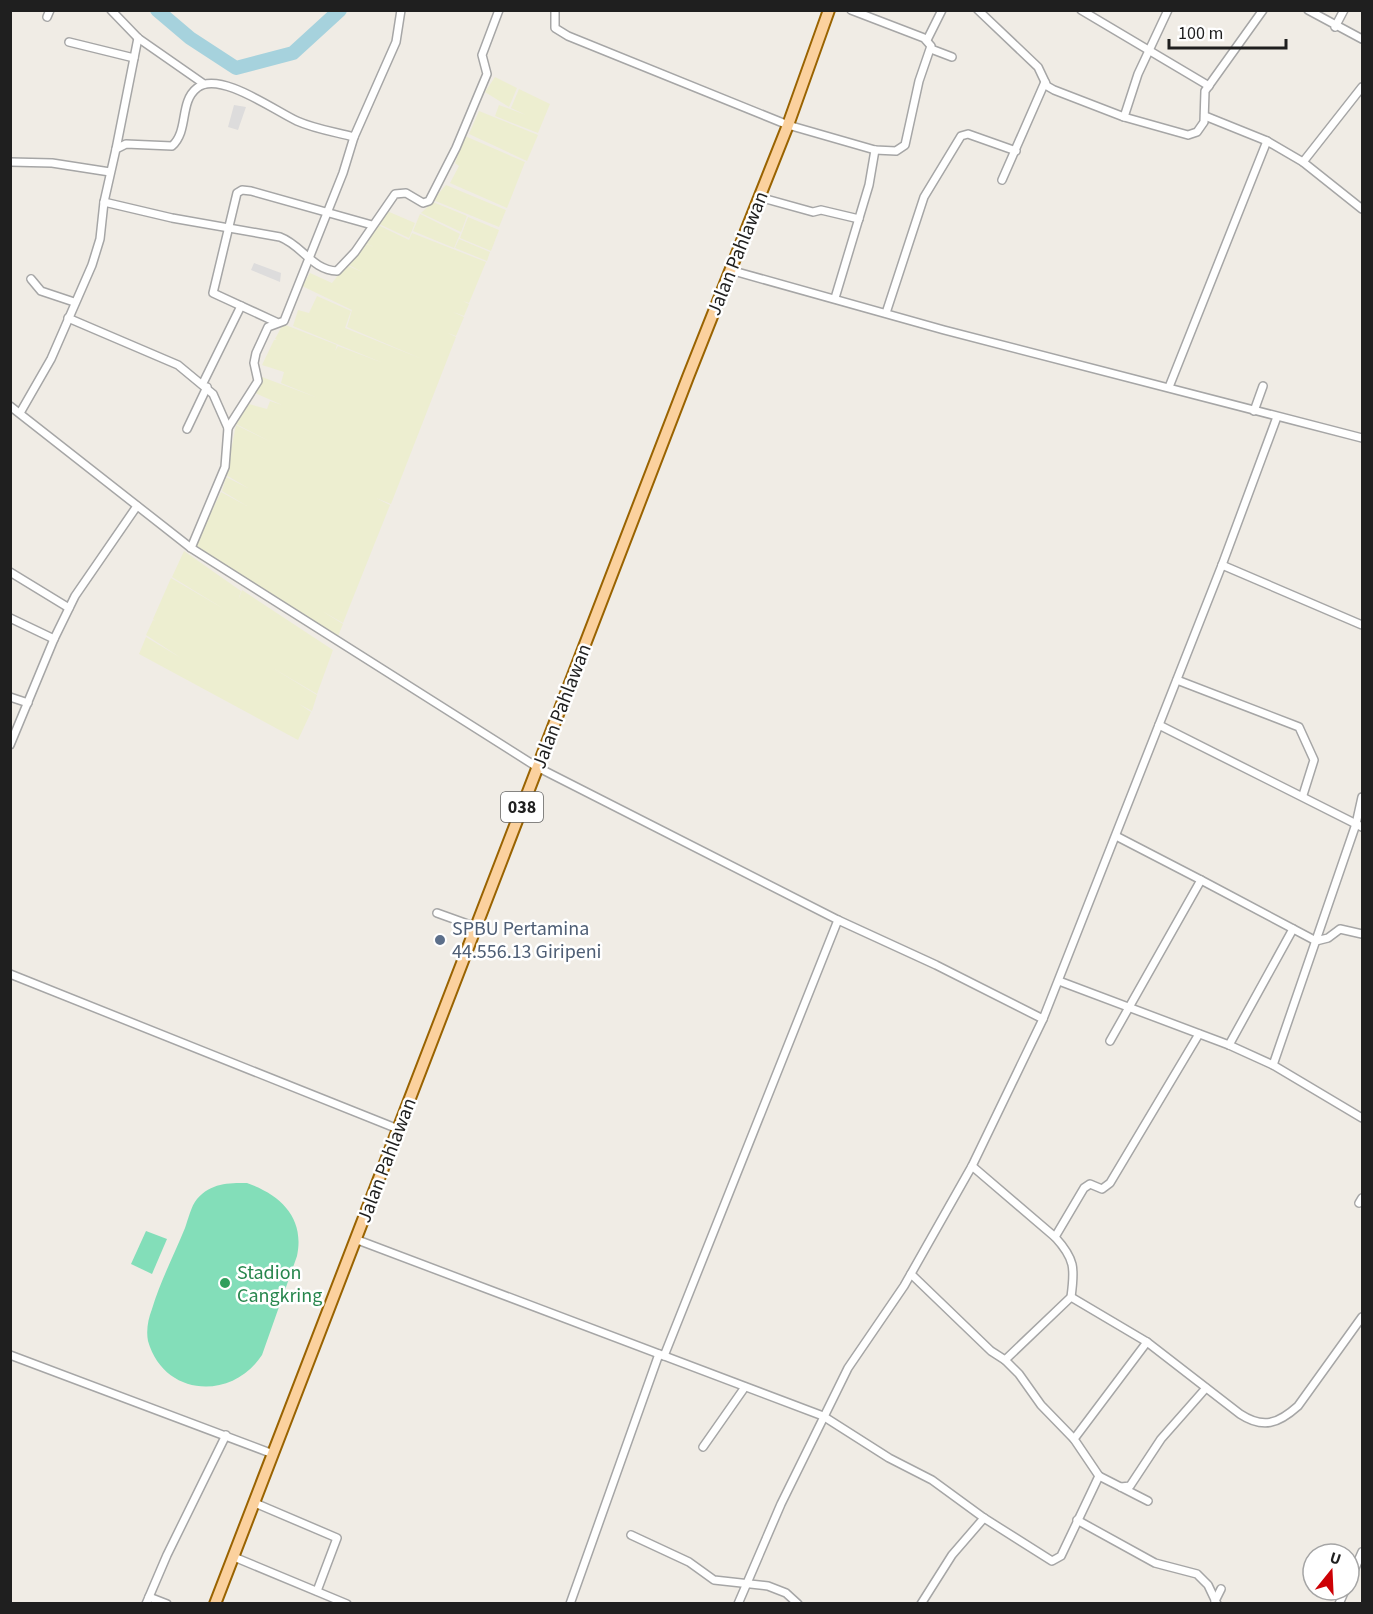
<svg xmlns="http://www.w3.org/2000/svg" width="1373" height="1614" font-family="'Source Sans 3',sans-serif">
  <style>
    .residential { fill: #dddcdc }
    .farmland { fill: #edeed0 }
    .pitch { fill: #83deb9 }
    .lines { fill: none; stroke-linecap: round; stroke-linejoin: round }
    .river { stroke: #a6d2dd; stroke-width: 14 }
    .street-casing { stroke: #a6a6a6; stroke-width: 10 }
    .primary-casing { stroke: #996301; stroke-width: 14 }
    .street { stroke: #fff; stroke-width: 7 }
    .primary { stroke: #fbd19e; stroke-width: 10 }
    .service-dot { fill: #5c6f8a; stroke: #fff; stroke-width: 2 }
    .leisure-dot { fill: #2e9e5b; stroke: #fff; stroke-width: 2 }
    .labels { text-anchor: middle; stroke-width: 5; stroke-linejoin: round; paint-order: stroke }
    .shield { fill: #fff; stroke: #626262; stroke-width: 1.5 }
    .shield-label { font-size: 18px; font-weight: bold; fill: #1f1f1f }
    .street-label { font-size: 20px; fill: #1f1f1f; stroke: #fff }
    .service-label { font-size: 20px; fill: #4e5e75; stroke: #fff; text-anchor: start }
    .leisure-label { font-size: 20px; fill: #27864d; stroke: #fff; text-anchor: start }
  </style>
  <rect width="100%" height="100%" fill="#f0ece5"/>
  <g class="residential">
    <path d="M234,105L246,107L238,130L228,127Z"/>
    <path d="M254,263L281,273L280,282L251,270Z"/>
  </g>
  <g class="farmland">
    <path d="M495,77L517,88L509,107L485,92Z"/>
    <path d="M519,89L550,104L538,133L495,116L499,105L526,115L511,108Z"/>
    <path d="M479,111L538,135L527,161L469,134Z"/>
    <path d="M465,136L525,162L507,208L450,183L459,166L455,163Z"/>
    <path d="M446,185L506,210L499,227L433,200Z"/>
    <path d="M433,202L467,216L461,232L421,213Z"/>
    <path d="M387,211L415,223L409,238L379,224Z"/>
    <path d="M420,214L460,234L454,248L413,231Z"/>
    <path d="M468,217L499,230L491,251L460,238Z"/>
    <path d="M378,225L409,240L412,233L486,262L469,303L463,301L469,304L464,316L453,312L464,317L456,336L448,333L456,337L391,504L376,498L390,505L343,623L322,611L343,624L336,641L305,616L193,548L221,492L247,506L222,491L226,477L248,488L226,475L236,425L271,442L236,424L249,404L267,409L270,401L282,405L253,392L262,377L318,398L281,383L284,372L262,365L274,340H277L275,339L283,324L337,345L335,351L338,346L383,363L293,326L298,310L309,313L317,296L351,311L345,328L422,359L347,327L352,310L302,286L310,273L332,283L346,265L362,272L347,264L361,242L374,247L361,241L366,232Z"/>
    <path d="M459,239L490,252L487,261L455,248Z"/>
    <path d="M184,551L241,591L238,601L242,590L333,650L317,694L271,667L317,695L312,711L299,704L311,712L298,740L139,654L146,637L181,658L146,635L153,620L155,621L153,619L171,578L224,609L172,577Z"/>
  </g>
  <g class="pitch">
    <path d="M247,1183C281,1195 305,1218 297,1256L262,1355C232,1401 164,1397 148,1341C146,1331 148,1319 152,1309C160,1282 174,1255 185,1228C188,1220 191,1206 197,1199C211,1183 228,1183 247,1183Z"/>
    <path d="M146,1231L167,1239L152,1274L131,1264Z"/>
  </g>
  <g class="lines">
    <path class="river" d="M157,10L190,38L236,68L293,53L340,10"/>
    <defs>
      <g id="street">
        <path d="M111,10L138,38L204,84"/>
        <path d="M555,10V28L568,36L788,125L875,150L896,151L905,145L919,81L931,46L924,38L851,10"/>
        <path d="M978,10L1038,67L1047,86L1054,90L1124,117L1188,135L1197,132L1204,122L1205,91L1263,10"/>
        <path d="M1081,10L1209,86"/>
        <path d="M1308,10L1362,39"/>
        <path d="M47,17L50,10"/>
        <path d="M1335,27L1344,10"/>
        <path d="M927,40L942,10"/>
        <path d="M69,42L134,58"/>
        <path d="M931,49L952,57"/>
        <path d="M1205,116L1267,141L1303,162L1362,209"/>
        <path d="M1124,117L1138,74L1168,10"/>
        <path d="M116,149L138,38"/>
        <path d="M10,162L52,163L110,172"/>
        <path d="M1303,162L1362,87"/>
        <path d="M1002,180L1045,82"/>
        <path d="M759,197L813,212L821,210L859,219"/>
        <path d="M104,202L172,218L280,237C302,245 312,270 337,271L355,252L395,194L406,193L423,203L429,201L456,148L487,74L482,55L499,10"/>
        <path d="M730,270L944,330L1362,438"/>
        <path d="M31,279L41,291L74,302"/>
        <path d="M835,298L869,185L875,150"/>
        <path d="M886,313L924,197L961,136L968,134L1016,151"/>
        <path d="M68,318L178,365L213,394L228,428L225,467L191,548"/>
        <path d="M276,322L213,293L237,193L242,190L251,191L372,225"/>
        <path d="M203,383L241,306"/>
        <path d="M1169,387L1267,141"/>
        <path d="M10,406L191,548L537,767L838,920L936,965L1043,1019"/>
        <path d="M1254,411L1263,386"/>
        <path d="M20,413L51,359L92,265L100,239L104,202L116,149L126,144L172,146C189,131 179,102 197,88C219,70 275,111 297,121C315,129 335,132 354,137L396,42L401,10"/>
        <path d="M228,428L258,381L254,363L256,353L268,327L284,321L286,316L343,173L354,137"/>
        <path d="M187,429L207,387"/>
        <path d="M1222,565L1362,625"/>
        <path d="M10,572L69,608"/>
        <path d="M10,618L54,639"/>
        <path d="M1177,680L1299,727L1314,760L1303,795"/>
        <path d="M10,697L28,703"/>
        <path d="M1159,725L1362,827"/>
        <path d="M10,745L54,639L75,596L137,506"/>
        <path d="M1116,836L1201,880"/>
        <path d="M437,913L476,927"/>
        <path d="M10,974L398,1129"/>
        <path d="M1059,981L1229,1045L1273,1065L1362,1118"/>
        <path d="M1110,1041L1201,880L1316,941L1328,938L1340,929L1362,934"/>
        <path d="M1229,1045L1293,929"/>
        <path d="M1273,1065L1356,824L1362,797"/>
        <path d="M972,1166L1055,1237L1084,1188L1090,1184L1102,1189L1110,1183L1199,1034"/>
        <path d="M1359,1203L1362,1198"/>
        <path d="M355,1239L823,1416L889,1458L932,1480L984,1518L1052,1561L1061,1556L1099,1476L1074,1439L1147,1342L1071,1297"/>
        <path d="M911,1274L991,1351L1005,1360L1071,1297C1075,1268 1075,1259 1055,1237"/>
        <path d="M1147,1342L1240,1414C1263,1429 1278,1424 1298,1406L1362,1317"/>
        <path d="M10,1355L273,1454"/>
        <path d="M664,1356L838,920"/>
        <path d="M1005,1360L1019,1374L1041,1405L1074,1439"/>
        <path d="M703,1447L745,1387"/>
        <path d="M1099,1476L1148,1501"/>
        <path d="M1121,1487L1130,1486L1161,1439L1206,1388"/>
        <path d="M255,1503L337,1538L317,1591"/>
        <path d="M1077,1520L1155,1563L1197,1574L1208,1585L1217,1604"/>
        <path d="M631,1535L689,1562L714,1580L768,1586L786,1593L798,1604"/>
        <path d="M234,1557L347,1604"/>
        <path d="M1349,1582L1362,1552"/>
        <path d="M149,1597L167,1604"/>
        <path d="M1215,1601L1221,1589"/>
        <path d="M146,1604L167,1555L226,1435"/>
        <path d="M570,1604L659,1354"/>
        <path d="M738,1604L781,1504L848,1368L904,1286L972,1166L1043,1019L1222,565L1277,417"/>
        <path d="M921,1604L952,1555L984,1518"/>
        <path d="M1339,1604L1345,1590"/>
      </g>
      <path id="primary" d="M215,1604L688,377L788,125L829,10"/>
    </defs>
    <use href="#street" class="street-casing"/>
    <use href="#primary" class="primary-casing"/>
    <use href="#street" class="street"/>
    <use href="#primary" class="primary"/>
  </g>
  <circle class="service-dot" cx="440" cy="940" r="6"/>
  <circle class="leisure-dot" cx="225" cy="1283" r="6"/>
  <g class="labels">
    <rect class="shield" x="501" y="792" width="42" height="30" rx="4.5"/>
    <g class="shield-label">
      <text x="522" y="813">038</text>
    </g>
    <g class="street-label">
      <text transform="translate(737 253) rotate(-68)" y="7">Jalan Pahlawan</text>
      <text transform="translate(561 706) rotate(-69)" y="7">Jalan Pahlawan</text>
      <text transform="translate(386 1160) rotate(-69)" y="7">Jalan Pahlawan</text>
    </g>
    <g class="service-label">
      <text x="452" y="935">SPBU Pertamina<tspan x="452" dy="23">44.556.13 Giripeni</tspan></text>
    </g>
    <g class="leisure-label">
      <text x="237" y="1279">Stadion<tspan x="237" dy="23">Cangkring</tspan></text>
    </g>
  </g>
  <rect width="1373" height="1614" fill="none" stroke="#1f1f1f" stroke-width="24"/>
  <g transform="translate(1331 1572) rotate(18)"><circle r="28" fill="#ffffff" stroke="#a5a5a5" stroke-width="1.5"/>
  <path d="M0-4.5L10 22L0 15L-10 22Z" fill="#cd0105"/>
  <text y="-9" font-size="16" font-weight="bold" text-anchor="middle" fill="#1f1f1f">U</text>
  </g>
  <path d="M1169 39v9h117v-9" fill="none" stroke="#1f1f1f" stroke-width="3"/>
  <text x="1178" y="39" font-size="18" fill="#1f1f1f" stroke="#ffffff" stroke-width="4.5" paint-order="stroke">100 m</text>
</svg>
